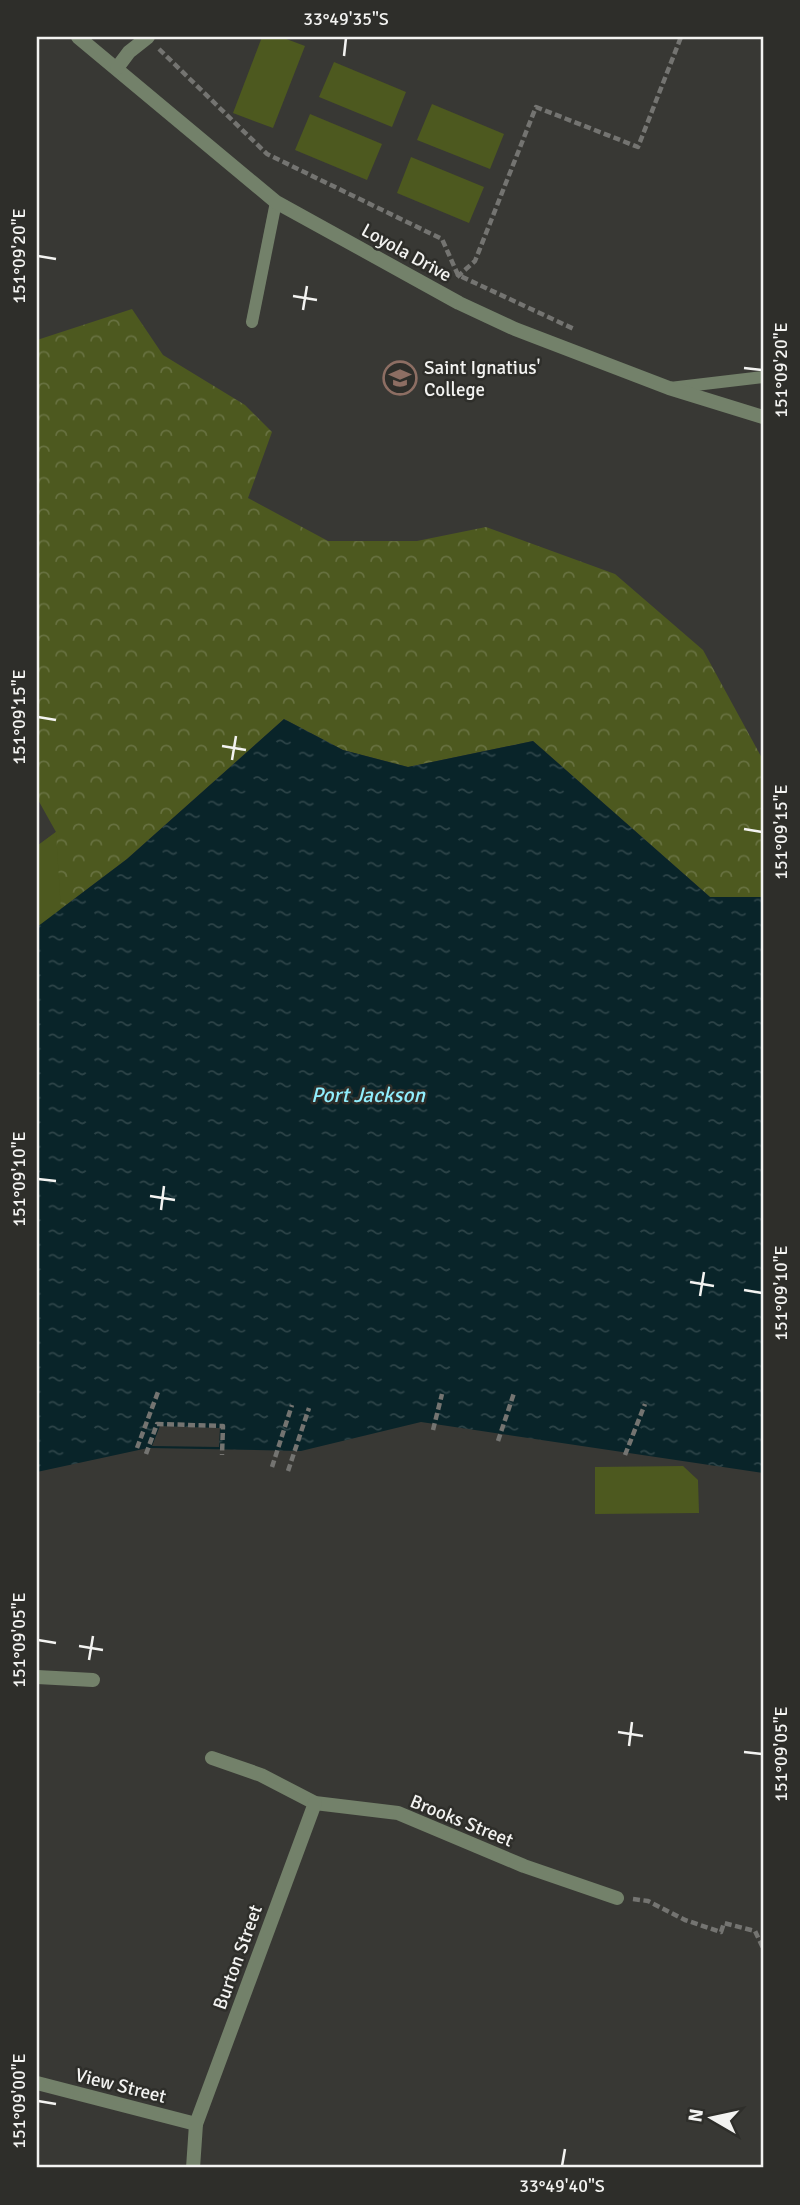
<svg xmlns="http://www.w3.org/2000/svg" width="800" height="2205" font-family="Signika,sans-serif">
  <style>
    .forest { fill: url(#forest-crowns) }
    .park { fill: #4d591f }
    .water { fill: url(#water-ripples) }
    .pier { fill: #383834 }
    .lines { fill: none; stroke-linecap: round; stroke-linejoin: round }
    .path { stroke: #747471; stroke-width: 4.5; stroke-dasharray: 7 3.5; stroke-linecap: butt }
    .service { stroke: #73816a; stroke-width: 12 }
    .minor { stroke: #73816a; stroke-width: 14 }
    .ticks { fill: none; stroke: #f3f3f1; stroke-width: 2.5 }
    .labels { text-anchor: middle; stroke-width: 5; stroke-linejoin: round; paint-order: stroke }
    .street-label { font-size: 19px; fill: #f3f3f1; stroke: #2e2e2a }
    .poi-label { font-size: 19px; fill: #f3f3f1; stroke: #2e2e2a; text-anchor: start }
    .water-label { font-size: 21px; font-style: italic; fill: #91eefd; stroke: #2e2e2a }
    .neatline { fill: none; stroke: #f3f3f1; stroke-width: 2.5 }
    .ticks-label { font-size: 18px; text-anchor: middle; fill: #f3f3f1 }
  </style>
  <defs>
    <pattern id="forest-crowns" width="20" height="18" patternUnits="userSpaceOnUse" patternTransform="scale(1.75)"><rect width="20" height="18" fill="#4d591f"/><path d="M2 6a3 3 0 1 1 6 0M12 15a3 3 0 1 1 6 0" fill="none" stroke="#677140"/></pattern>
    <pattern id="water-ripples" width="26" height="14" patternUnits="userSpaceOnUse" patternTransform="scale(1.75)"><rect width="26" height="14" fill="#092429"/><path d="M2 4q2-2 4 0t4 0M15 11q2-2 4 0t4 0" fill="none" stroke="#2d4448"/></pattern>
  </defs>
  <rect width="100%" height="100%" fill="#383834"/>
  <path class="forest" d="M132,309L163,355L245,405L272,432L248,498L328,541H417L486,527L615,574L703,650L763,760V897H710L533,741L408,767L343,750L284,719L127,859L37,927V846L56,832L37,798V340Z"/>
  <g class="park">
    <path d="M262,37H281L305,46L273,128L233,113Z"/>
    <path d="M334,62L406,92L392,127L319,97Z"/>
    <path d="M432,104L504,134L490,169L417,140Z"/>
    <path d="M310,114L382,144L367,180L295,150Z"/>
    <path d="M411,157L484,187L469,223L397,193Z"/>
    <path d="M56,832L61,911L37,927V846Z"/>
    <path d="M683,1466L698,1480L699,1513L595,1514V1467Z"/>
  </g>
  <path class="water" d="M284,719L343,750L408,767L533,741L710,897H763V1473L421,1422L301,1451L148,1448L37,1472V927L127,859Z"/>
  <path class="pier" d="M160,1426L220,1428L219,1447L152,1446Z"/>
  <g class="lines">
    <g class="path">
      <path d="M159,49L267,154L442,239L458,275L574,329"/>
      <path d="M457,277L475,261L536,107L638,147L681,37"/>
      <path d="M433,1430L442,1394"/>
      <path d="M498,1441L514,1393"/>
      <path d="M137,1448L158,1392"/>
      <path d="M146,1454L157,1424L223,1426L222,1455"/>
      <path d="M625,1455L645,1404"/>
      <path d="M272,1467L292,1405"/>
      <path d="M288,1471L309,1408"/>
      <path d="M633,1899L648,1901L685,1920L721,1932L724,1923L755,1931L763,1948"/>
    </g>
    <g class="service">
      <path d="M252,322L276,202"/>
      <path d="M670,388L763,377"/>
    </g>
    <g class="minor">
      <path d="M78,37L276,202L459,303L515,329L669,388L763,417"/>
      <path d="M117,68L129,52L148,37"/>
      <path d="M37,1677L93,1680"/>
      <path d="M212,1758L261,1775L315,1803L398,1813L524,1866L617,1898"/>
      <path d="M37,2083L196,2124"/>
      <path d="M193,2168L196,2124L315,1803"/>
    </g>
  </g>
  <path class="ticks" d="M344,56L346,38M38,256L56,259M293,296L317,300M303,310L307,286M744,368L762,370M38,717L56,720M222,746L246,750M232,760L236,736M744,829L762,832M38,1179L56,1181M150,1196L175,1200M161,1210L164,1186M690,1282L714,1286M744,1290L762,1293M700,1296L704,1272M38,1640L56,1643M79,1646L103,1650M89,1660L93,1636M618,1732L643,1736M629,1746L632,1722M744,1752L762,1754M38,2101L56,2104M562,2166L565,2149"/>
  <defs>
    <symbol id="school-ring" viewBox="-11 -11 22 22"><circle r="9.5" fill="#2e2e2a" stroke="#8d6e63" stroke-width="1.5"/><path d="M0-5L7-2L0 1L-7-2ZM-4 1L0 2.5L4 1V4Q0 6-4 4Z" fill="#8d6e63"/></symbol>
  </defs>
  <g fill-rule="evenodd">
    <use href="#school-ring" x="381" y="359" width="38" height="38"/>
  </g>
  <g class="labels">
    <g class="street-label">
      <text transform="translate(407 252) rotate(29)" y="7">Loyola Drive</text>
      <text transform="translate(462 1820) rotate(22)" y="7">Brooks Street</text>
      <text transform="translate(237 1957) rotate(-70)" y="7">Burton Street</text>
      <text transform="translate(121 2085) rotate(14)" y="7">View Street</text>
    </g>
    <g class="poi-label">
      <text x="424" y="374">Saint Ignatius'<tspan x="424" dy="22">College</tspan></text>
    </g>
    <g class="water-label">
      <text x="368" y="1102">Port Jackson</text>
    </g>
  </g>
  <rect width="800" height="2205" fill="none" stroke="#2e2e2a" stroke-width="77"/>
  <g transform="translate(712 2118) rotate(279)" stroke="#2e2e2a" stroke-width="5" paint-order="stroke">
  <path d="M0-5L12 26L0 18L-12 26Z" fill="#f3f3f1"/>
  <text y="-10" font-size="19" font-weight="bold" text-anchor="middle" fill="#f3f3f1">N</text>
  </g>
  <rect x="38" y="38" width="724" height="2128" class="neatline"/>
  <g class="ticks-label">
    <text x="346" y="25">33°49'35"S</text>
    <text transform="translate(19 256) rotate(-90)" y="6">151°09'20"E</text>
    <text transform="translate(781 370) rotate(-90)" y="6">151°09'20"E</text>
    <text transform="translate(19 717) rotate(-90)" y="6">151°09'15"E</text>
    <text transform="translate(781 832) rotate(-90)" y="6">151°09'15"E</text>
    <text transform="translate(19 1179) rotate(-90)" y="6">151°09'10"E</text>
    <text transform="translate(781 1293) rotate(-90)" y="6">151°09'10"E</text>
    <text transform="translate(19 1640) rotate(-90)" y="6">151°09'05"E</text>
    <text transform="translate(781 1754) rotate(-90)" y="6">151°09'05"E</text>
    <text transform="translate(19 2101) rotate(-90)" y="6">151°09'00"E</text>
    <text x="562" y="2192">33°49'40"S</text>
  </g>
</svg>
